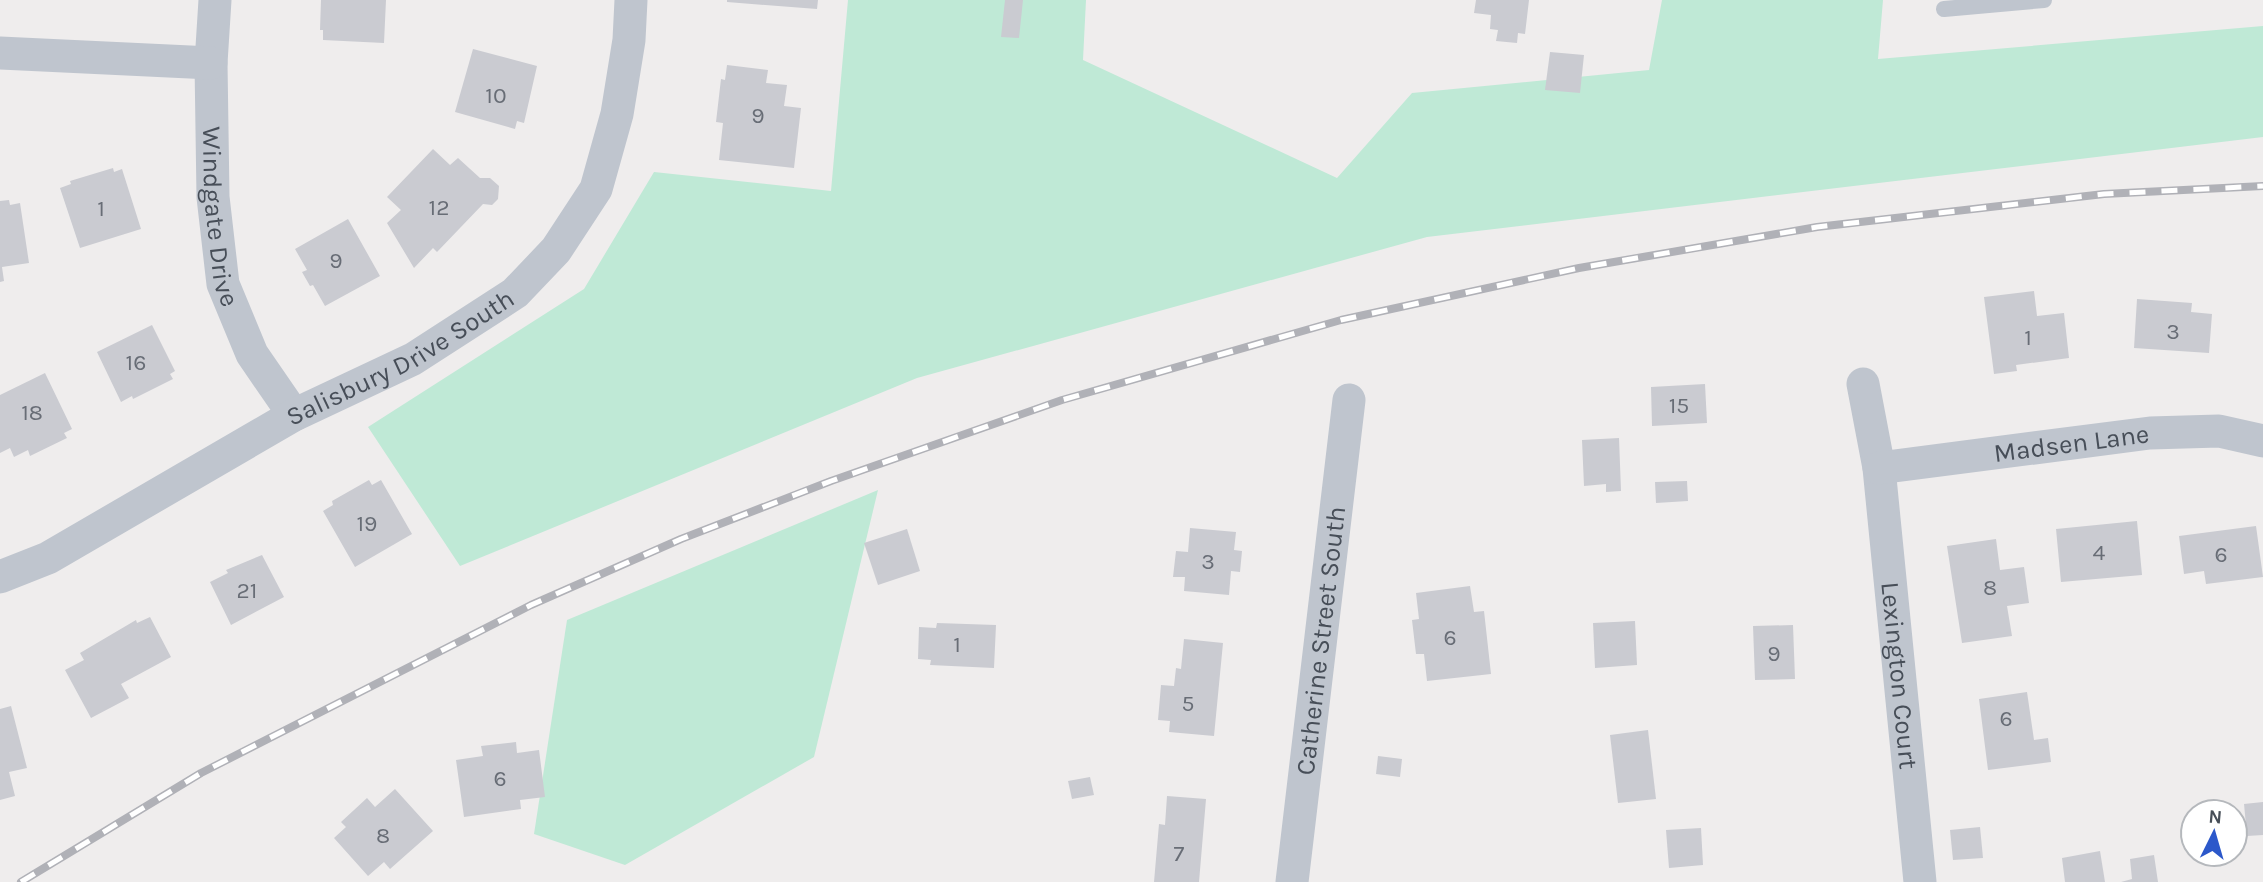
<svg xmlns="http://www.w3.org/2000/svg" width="2263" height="882" font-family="Karla,sans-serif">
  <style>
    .green { fill: #bfe9d6 }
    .building { fill: #cacbd1 }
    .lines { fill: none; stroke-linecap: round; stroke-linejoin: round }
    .service { stroke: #bfc5ce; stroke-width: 16 }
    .minor { stroke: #bfc5ce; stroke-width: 33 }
    .rail-casing { stroke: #b0b1b7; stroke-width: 8 }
    .rail { stroke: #fff; stroke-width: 5; stroke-dasharray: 16; stroke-linecap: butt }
    .labels { text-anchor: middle; stroke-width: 6; stroke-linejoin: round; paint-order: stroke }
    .number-label { font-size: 23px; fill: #686d76 }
    .street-label { font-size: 26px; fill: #474e58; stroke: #fff }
  </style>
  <rect width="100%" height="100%" fill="#efeded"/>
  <g class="green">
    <path d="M848,0H1086L1083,60L1337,178L1412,93L1649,70L1662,0H1883L1878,59L2263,26V137L1427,237L917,378L460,566L368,427L584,289L654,172L831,191Z"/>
    <path d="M878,490L814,757L625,865L534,834L567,620Z"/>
  </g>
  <g class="building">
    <path d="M321,0H386L384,43L323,40V30H320Z"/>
    <path d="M727,0H818L817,9L727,2Z"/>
    <path d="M1005,0H1023L1019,38L1001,37Z"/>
    <path d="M1476,0H1529L1525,34L1518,33L1517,43L1496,41L1498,30L1490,29L1491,15L1474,13Z"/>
    <path d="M473,49L537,66L524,123L517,121L515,129L455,112Z"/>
    <path d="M1550,52L1584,55L1580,93L1545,90Z"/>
    <path d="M727,65L768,70L766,83L787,85L784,106L801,108L794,168L719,160L723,123L716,122L721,79L725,80Z"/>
    <path d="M433,149L450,165L458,158L480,178H490L499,186L498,199L492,205L483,204L437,252L433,248L414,268L387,223L401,210L387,197Z"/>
    <path d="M113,168L114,172L122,169L141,229L80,248L60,188L71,184L70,181Z"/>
    <path d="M9,200L10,205L20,203L29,263L2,267L4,281L0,282V201Z"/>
    <path d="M348,219L380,276L325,306L313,285L310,286L302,272L307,270L295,249Z"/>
    <path d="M2034,291L2037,316L2064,313L2069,358L2016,365L2017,371L1994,374L1984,297Z"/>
    <path d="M2137,299L2192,303L2191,312L2212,314L2209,353L2134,348Z"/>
    <path d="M152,325L175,371L170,374L173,379L133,399L132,396L121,402L97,352Z"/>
    <path d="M45,373L72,429L64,433L67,438L30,456L28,450L14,457L10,448L0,453V395Z"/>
    <path d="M1705,384L1707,423L1652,426L1651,387Z"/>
    <path d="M1619,438L1621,491L1606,492V484L1584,486L1582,440Z"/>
    <path d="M369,480L372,485L381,480L412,534L355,567L323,511L333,505L332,501Z"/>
    <path d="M1687,481L1688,501L1656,503L1655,482Z"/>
    <path d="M2137,521L2142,575L2061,582L2056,529Z"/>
    <path d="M2256,526L2263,577L2206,584L2204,571L2184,574L2179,536Z"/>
    <path d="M1190,528L1236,532L1234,550L1242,551L1240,572L1231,571L1229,595L1184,591L1185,577H1173L1176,551L1188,552Z"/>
    <path d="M907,529L920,571L878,585L864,543Z"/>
    <path d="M1996,539L2000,570L2024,567L2029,603L2007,606L2012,636L1962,643L1947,546Z"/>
    <path d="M262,555L284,597L231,625L210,582L228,573L226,570Z"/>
    <path d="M1470,586L1474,612L1484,611L1491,674L1427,681L1424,654H1416L1412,620L1419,619L1416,593Z"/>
    <path d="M150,617L171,657L121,684L129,698L91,718L65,670L84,660L80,653L136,620L137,623Z"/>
    <path d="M1635,621L1637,665L1595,668L1593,623Z"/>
    <path d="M937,623L996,625L994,668L930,665L931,660L918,659L919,627L936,628Z"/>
    <path d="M1793,625L1795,679L1755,680L1753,626Z"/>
    <path d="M1184,639L1223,643L1214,736L1169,732L1170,721L1158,720L1161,685L1174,686L1176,668L1181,669Z"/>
    <path d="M2027,692L2034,740L2048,738L2051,762L1988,770L1979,699Z"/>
    <path d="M11,706L27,768L9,772L15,796L0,800V709Z"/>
    <path d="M1648,730L1656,799L1618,803L1610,735Z"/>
    <path d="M516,742L517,753L539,750L545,797L520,800L521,809L464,817L456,760L483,756L481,746Z"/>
    <path d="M1378,756L1402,759L1400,777L1376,774Z"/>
    <path d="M1090,777L1094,795L1072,799L1068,781Z"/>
    <path d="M395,789L433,831L390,869L384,862L368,876L334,838L346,827L341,822L367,798L375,807Z"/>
    <path d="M1167,796L1206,799L1199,882H1154L1159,824L1165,825Z"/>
    <path d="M2263,802V835L2247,836L2244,804Z"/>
    <path d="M1980,827L1983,858L1953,860L1950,830Z"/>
    <path d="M1701,828L1703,865L1669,868L1666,830Z"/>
    <path d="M2100,851L2105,882H2065L2062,858Z"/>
    <path d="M2154,855L2158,882H2121L2132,879L2130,859Z"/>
  </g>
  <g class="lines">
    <path class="service" d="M1944,9L2044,0"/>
    <g class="minor">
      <path id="s1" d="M215,0L211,63L213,197L223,284L252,354L294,415"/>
      <path d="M0,53L211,63"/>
      <path id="s2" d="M1863,384L1879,468L1920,882"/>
      <path id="s3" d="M1879,468L2150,433L2219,431L2263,441"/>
      <path id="s4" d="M0,577L48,558L294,415L413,359L515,293L556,250L596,189L617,114L629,40L631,0"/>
      <path id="s5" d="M1292,882L1349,400"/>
    </g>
    <defs>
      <path id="rail" d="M21,882L201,773L531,605L681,539L831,481L1062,400L1341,320L1579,268L1817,227L2104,194L2263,186"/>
    </defs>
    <use href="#rail" class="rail-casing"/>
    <use href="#rail" class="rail"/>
  </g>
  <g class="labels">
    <g class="number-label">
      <text x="496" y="103">10</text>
      <text x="758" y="123">9</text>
      <text x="439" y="215">12</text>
      <text x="101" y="216">1</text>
      <text x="336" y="268">9</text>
      <text x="2173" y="339">3</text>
      <text x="2028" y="345">1</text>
      <text x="136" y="370">16</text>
      <text x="1679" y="413">15</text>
      <text x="32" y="420">18</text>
      <text x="367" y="531">19</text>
      <text x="2099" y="560">4</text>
      <text x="2221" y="562">6</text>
      <text x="1208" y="569">3</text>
      <text x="1990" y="595">8</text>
      <text x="247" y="598">21</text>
      <text x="1450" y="645">6</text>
      <text x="957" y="652">1</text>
      <text x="1774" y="661">9</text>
      <text x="1188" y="711">5</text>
      <text x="2006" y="726">6</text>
      <text x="500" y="786">6</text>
      <text x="383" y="843">8</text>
      <text x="1179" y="861">7</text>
    </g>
    <g class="street-label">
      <text dy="9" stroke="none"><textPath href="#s1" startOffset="217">Windgate Drive</textPath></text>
      <text dy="9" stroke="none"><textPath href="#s4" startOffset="457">Salisbury Drive South</textPath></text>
      <text dy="9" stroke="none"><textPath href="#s3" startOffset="194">Madsen Lane</textPath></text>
      <text dy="9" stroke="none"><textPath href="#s5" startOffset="243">Catherine Street South</textPath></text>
      <text dy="9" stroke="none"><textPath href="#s2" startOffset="294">Lexington Court</textPath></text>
    </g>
  </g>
  <g transform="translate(2214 833) rotate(5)"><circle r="33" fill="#ffffff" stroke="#b5b8bc" stroke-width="2"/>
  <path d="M0-5L12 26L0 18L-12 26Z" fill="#2c58ca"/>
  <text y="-10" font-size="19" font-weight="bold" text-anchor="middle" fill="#474e58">N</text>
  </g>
</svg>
